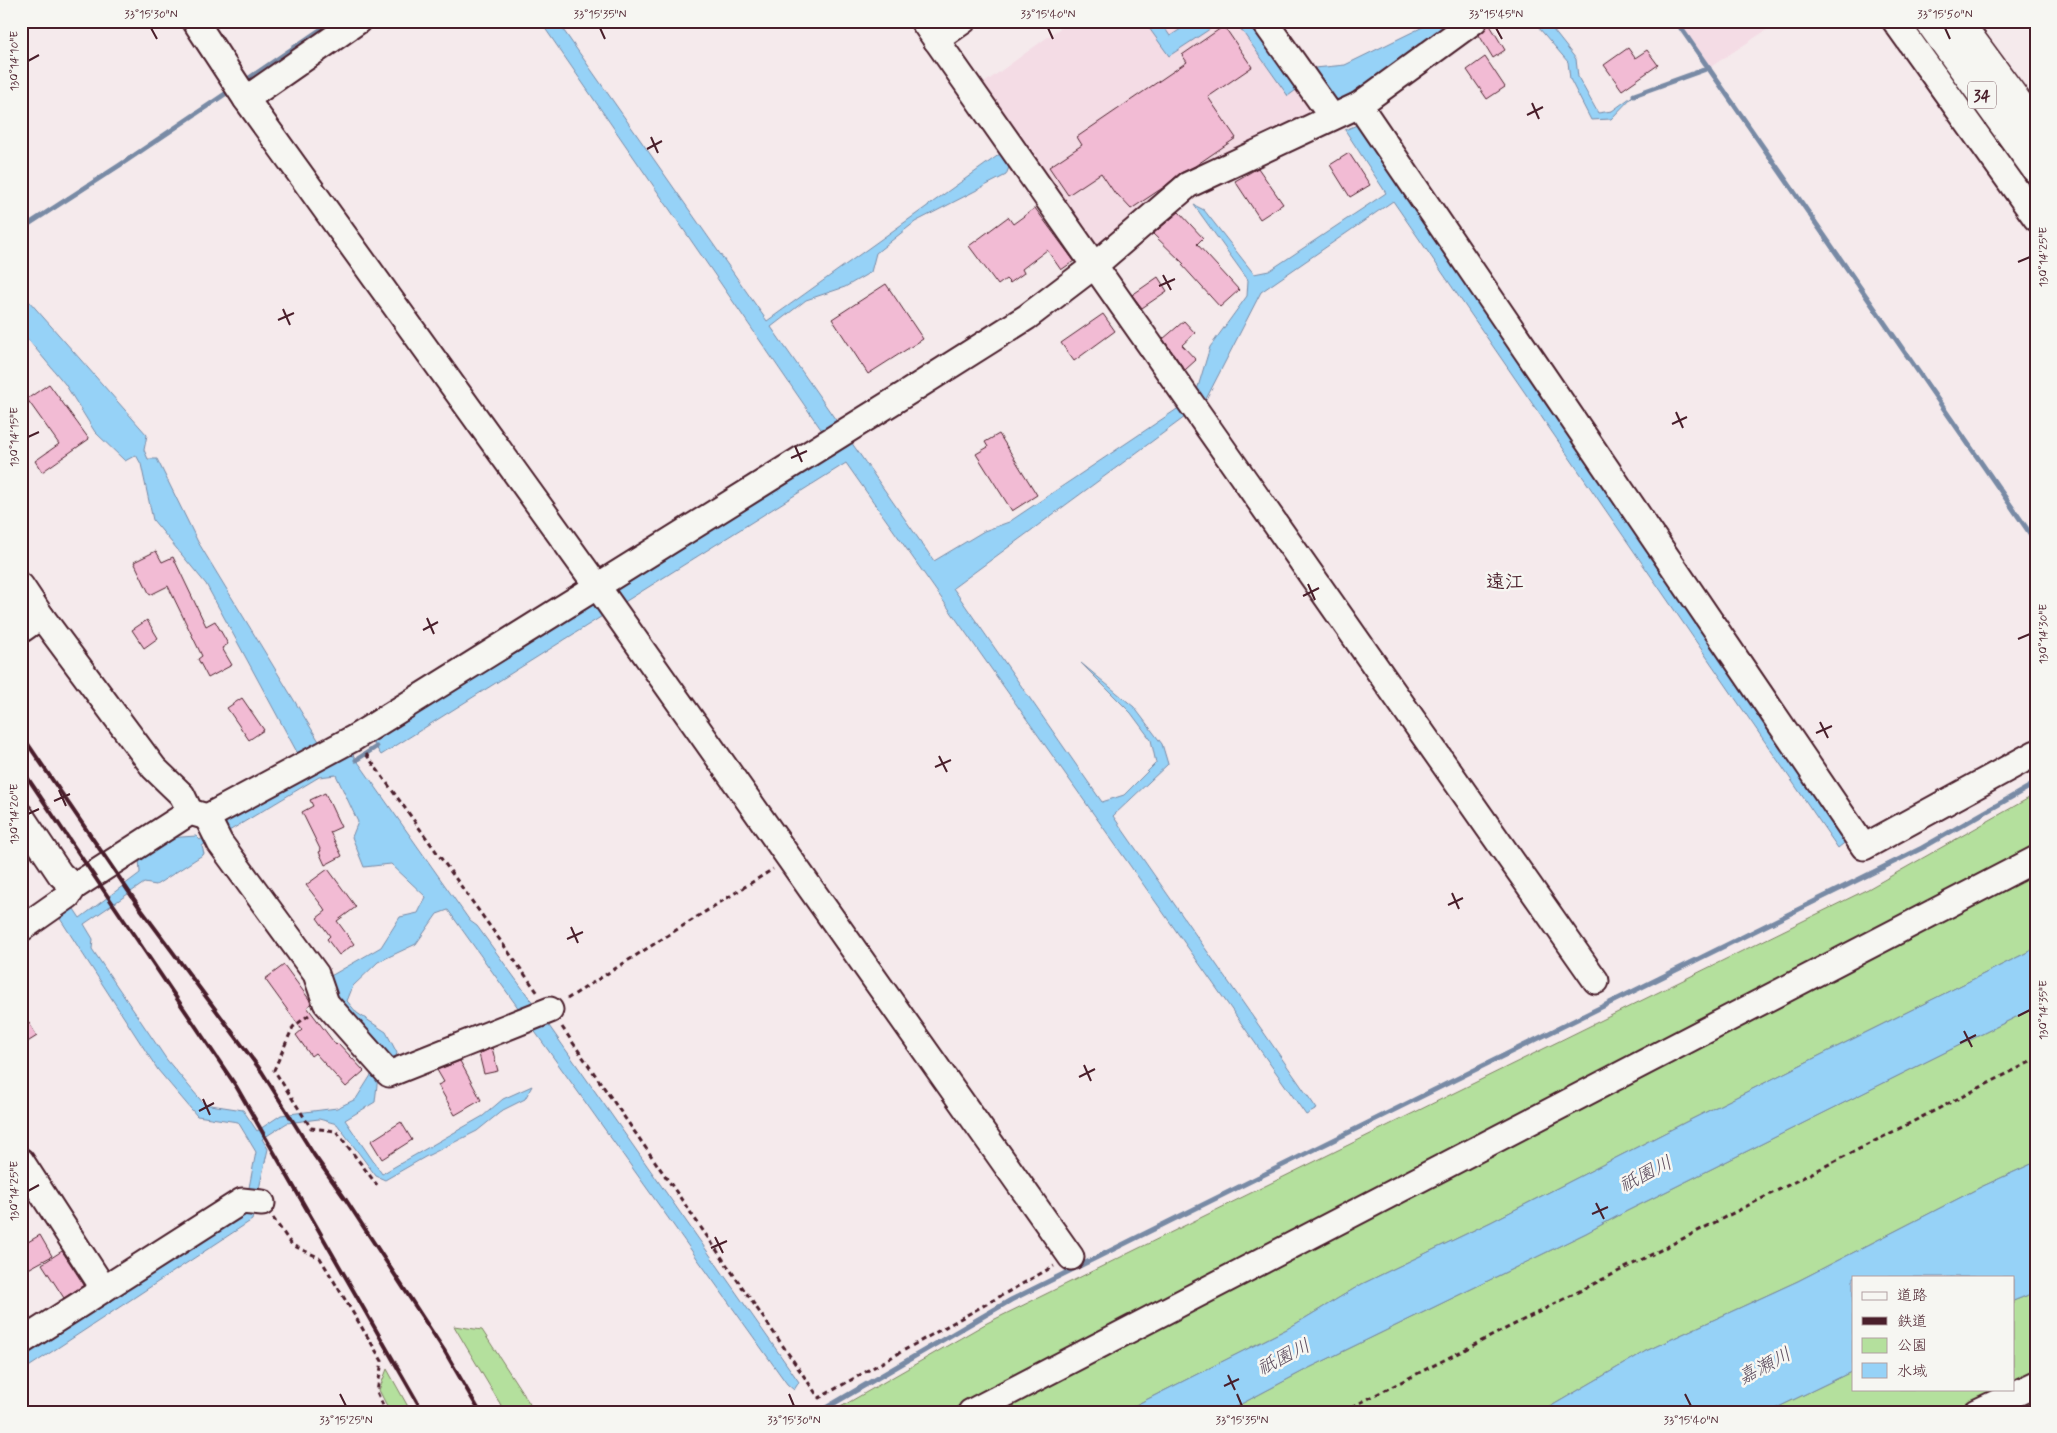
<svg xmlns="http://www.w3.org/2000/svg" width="2057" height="1433" font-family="Mynerve,'Klee One',sans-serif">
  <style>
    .built { fill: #f4dce5 }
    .green { fill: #b4e09d; stroke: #7f8064 }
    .water { fill: #96d2f7; stroke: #788aa5 }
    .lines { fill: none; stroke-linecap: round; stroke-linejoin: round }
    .stream { stroke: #788aa5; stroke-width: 5 }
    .building { fill: #f2bbd4; stroke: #4a1f2b }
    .minor-casing { stroke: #4a1f2b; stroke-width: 29 }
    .highway-casing { stroke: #4a1f2b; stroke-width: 31 }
    .path { stroke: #4a1f2b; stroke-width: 3; stroke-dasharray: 5 4; stroke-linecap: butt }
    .minor { stroke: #f6f6f2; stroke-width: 25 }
    .highway { stroke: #f6f6f2; stroke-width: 28 }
    .rail { stroke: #4a1f2b; stroke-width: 4 }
    .ticks { fill: none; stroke: #4a1f2b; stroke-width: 2 }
    .labels { text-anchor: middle; stroke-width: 5; stroke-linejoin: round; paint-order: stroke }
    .shield { fill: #f6f6f2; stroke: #7e6067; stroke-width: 1 }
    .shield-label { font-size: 16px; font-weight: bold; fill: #4a1f2b }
    .neighbourhood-label { font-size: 19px; font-weight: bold; fill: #4a1f2b; stroke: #f6f6f2 }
    .water-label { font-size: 19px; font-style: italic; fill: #5d4c5e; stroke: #f6f6f2 }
    .neatline { fill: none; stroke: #4a1f2b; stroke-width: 2 }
    .ticks-label { font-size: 12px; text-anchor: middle; fill: #4a1f2b }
  </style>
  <rect width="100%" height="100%" fill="#f5eaec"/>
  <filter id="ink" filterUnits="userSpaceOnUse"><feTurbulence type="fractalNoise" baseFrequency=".02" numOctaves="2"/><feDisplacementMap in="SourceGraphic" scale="10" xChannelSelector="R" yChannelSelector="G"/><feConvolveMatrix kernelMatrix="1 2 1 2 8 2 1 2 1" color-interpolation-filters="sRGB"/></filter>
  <g filter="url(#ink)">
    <g class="built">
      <path d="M1070,21H1256L1322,117L1084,261L969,94Z"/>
      <path d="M1676,21H1780L1709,68Z"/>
    </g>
    <g class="green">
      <path d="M2036,794V948L1684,1123L1491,1222L1362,1284L1287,1329L1122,1412H832L987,1323L1868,889Z"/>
      <path d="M2036,1007V1162L1981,1187L1798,1281L1646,1351L1541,1412H1226L1309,1368L1586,1233L1627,1211Z"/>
      <path d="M2036,1292V1412H1768L1853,1371V1389H2013V1301Z"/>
      <path d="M454,1326L482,1330L535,1412H505Z"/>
      <path d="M387,1369L411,1412H390L379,1390Z"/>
    </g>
    <g class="water">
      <path d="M540,21H557L767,321L1000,154L1011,162L1006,175L915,222L876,253L871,272L845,287L806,300L771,327L934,561L984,531L1009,522L1195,397L1210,347L1247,296L1248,280L1194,205L1204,210L1254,274L1269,271L1386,193L1345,130L1357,125L1848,840L1838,848L1393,201L1261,292L1204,403L953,588L1102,802L1124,795L1156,763L1151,740L1131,713L1081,663L1134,707L1162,744L1168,764L1113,816L1317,1109L1306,1115L846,463L381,755L372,741L836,451Z"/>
      <path d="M1144,21H1160L1170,36L1193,21H1222L1169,56Z"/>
      <path d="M1235,21H1249L1285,71L1345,65L1435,21H1458L1336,105L1300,87L1288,96Z"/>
      <path d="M1533,21H1546L1576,59L1578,77L1598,113L1612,111L1634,95L1611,119L1591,120L1570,79L1568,62Z"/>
      <path d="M21,292L147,435L144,450L148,459H157L198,542L320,743L351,752L470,921L477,926L533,1003L519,1009L448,910L437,914L416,944L378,962L353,986L347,1001L357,1013L386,1032L397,1053L394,1063L339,1010L329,977L381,947L400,917L418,913L426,897L391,864L364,867L352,837L358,822L336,775L319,777L224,834L221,831L202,846L204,854L156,885L144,883L84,924L93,939L92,949L167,1060L204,1104L243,1110L257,1131L281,1115L337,1108L356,1099L373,1072L378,1076L375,1102L345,1120L382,1174L483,1116L503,1099L532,1086L525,1099L503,1110L477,1131L425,1157L385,1180L376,1176L337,1124L319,1119L287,1123L262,1139L268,1149L252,1220L21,1372V1357L244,1213L256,1152L238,1122L197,1116L158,1070L57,914L72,906L80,918L140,873L139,858L167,838L196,836L200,840L219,827L217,823L298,754L206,584L153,520L141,464L136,455L125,461L95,432L65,384L21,331Z"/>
      <path d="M2036,948V1007L1627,1211L1586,1233L1309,1368L1226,1412H1122L1287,1329L1362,1284L1491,1222L1684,1123Z"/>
      <path d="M547,1023L799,1382L794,1390L787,1384L533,1029Z"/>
      <path d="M2036,1162V1292L2013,1301V1277H1853V1371L1768,1412H1541L1646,1351L1798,1281L1981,1187Z"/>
    </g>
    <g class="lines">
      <g class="stream">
        <path d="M1676,21L2036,542"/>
        <path d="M242,83L333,21"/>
        <path d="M1634,95L1709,68"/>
        <path d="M21,229L120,165L231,90"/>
        <path d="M356,760L376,747"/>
        <path d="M819,1412L1011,1300L1922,848L2036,783"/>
      </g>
    </g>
    <g class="building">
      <path d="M1488,22L1505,50L1493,58L1479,35L1487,27Z"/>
      <path d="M1224,26L1252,67L1208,97L1236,138L1195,166L1179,174L1164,187L1131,209L1117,194L1116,195L1101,173L1068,195L1049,167L1082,145L1077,137L1187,62L1182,55Z"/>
      <path d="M1628,48L1635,58L1647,50L1658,65L1622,90L1604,65Z"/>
      <path d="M1485,57L1505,87L1487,99L1467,70Z"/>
      <path d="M1349,153L1370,185L1350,197L1330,165Z"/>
      <path d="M1258,168L1283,204L1260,219L1235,181Z"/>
      <path d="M1035,208L1074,261L1061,270L1047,250L1022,269L1024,273L1010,283L1006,279L998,285L969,246L1008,217L1013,224Z"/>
      <path d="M1179,212L1203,238L1197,244L1239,290L1220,307L1182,265L1184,264L1153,234Z"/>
      <path d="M1158,277L1167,291L1142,308L1132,295Z"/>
      <path d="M886,284L923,339L868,374L832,319Z"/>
      <path d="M1103,314L1115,331L1074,361L1061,343Z"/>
      <path d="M1184,321L1195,333L1182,345L1196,360L1185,370L1163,339Z"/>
      <path d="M49,384L89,439L42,472L35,461L59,444L27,399Z"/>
      <path d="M999,434L1037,495L1012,511L976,454L988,447L985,442Z"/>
      <path d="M156,551L162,562L173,557L206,626L215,621L228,644L222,648L232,665L208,678L198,659L202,656L168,586L150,595L134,562Z"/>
      <path d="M147,620L158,638L144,648L132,630Z"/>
      <path d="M242,698L264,730L249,740L227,708Z"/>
      <path d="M325,793L341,827L330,832L342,856L325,865L319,852L321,851L302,812L313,806L310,800Z"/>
      <path d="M328,869L356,907L337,921L354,944L339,955L327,939L330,936L317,918L326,911L306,885Z"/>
      <path d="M284,965L309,999L311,1004L307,1007L336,1045L338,1043L364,1071L346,1087L315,1053L311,1056L296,1035L302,1030L265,979Z"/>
      <path d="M21,1010L37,1036L21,1046Z"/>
      <path d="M492,1048L498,1071L484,1074L479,1054Z"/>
      <path d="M460,1061L481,1100L455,1115L438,1085L444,1082L437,1070Z"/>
      <path d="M401,1122L412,1140L382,1159L371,1141Z"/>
      <path d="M40,1235L52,1256L21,1273V1246Z"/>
      <path d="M62,1251L84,1285L64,1298L42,1264Z"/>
    </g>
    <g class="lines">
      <defs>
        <g id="minor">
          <path d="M195,21L246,99L597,586L1071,1257"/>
          <path d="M923,21L1596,981"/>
          <path d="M1264,21L1332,117"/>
          <path d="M1895,21L2036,218"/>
          <path d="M936,40L963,21"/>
          <path d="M246,99L358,21"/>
          <path d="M1359,105L1864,847L2036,753"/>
          <path d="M21,586L41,616L154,768L182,795L190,812"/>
          <path d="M21,630L41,616"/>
          <path d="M21,816L60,874L74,887"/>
          <path d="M207,817L220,843L316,974L326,1003L389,1074L550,1010"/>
          <path d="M21,929L68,896L74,887L190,812L207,817L354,738L910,391L1027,317L1094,266L1188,185L1359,105L1474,21"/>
          <path d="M21,1161L104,1289"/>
          <path d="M21,1342L242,1201L262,1203"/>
          <path d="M971,1412L2036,859"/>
          <path d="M1977,1412L2036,1384"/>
        </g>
        <g id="highway">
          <path d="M1929,21L2036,169"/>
          <path d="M1958,21L2036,127"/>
        </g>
      </defs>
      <use href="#minor" class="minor-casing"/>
      <use href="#highway" class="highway-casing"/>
      <g class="path">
        <path d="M366,754L538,993"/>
        <path d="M567,999L773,869"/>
        <path d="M309,1015L293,1027L274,1070L311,1128L336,1131L377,1185"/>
        <path d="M562,1027L819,1398L1054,1266"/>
        <path d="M273,1218L292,1245L320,1258L382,1361L377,1392L386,1412"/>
        <path d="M1344,1411L2036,1059"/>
      </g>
      <use href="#minor" class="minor"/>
      <use href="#highway" class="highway"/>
      <g class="rail">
        <path d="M21,734L140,908L262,1072L314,1155L346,1200L444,1350L480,1412"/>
        <path d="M21,768L236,1086L423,1412"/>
      </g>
    </g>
  </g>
  <path class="ticks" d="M151,28L157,39M600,28L605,39M1048,28L1053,39M1496,28L1502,39M1945,28L1950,39M28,61L39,55M1532,103L1539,119M1527,115L1543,107M651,137L658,153M647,149L662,141M2018,262L2030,257M1163,275L1171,290M1159,286L1175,279M283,309L290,325M278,320L294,313M1676,412L1683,428M1672,424L1687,417M28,437L39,432M795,446L802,462M791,458L807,451M1308,584L1315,600M1303,596L1319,588M427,618L434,634M423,630L438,622M2018,639L2030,634M1820,722L1828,738M1816,733L1832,726M939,756L947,772M935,767L951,760M59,790L66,806M54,801L70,794M28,814L39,809M1452,893L1459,909M1448,905L1463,898M571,927L578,943M567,939L583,932M2018,1016L2030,1010M1964,1031L1972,1047M1960,1043L1976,1035M1084,1065L1091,1081M1079,1077L1095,1069M203,1099L210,1115M199,1111L214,1103M28,1191L39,1185M1596,1203L1604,1219M1592,1214L1608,1207M715,1237L723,1253M711,1248L727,1241M1228,1375L1235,1390M1224,1386L1239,1379M340,1394L346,1406M789,1394L794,1406M1237,1394L1242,1406M1685,1394L1691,1406"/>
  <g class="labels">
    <rect class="shield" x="1968" y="81.5" width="28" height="27" rx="4"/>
    <g class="shield-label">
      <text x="1982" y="101">34</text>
    </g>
    <g class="neighbourhood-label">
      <text x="1505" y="588">遠江</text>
    </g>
    <g class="water-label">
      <text transform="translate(1645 1173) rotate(-27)" y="7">祇園川</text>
      <text transform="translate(1283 1356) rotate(-27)" y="7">祇園川</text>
      <text transform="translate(1764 1365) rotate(-28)" y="7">嘉瀬川</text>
    </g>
  </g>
  <rect width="2057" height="1433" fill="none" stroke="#f6f6f2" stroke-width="55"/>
  <rect x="1852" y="1276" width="162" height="115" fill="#f6f6f2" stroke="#b1a0a2"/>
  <rect x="1862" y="1292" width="25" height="8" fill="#f6f6f2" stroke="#b1a0a2"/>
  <text x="1897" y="1300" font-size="15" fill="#4a1f2b">道路</text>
  <rect x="1862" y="1317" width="25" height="8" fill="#4a1f2b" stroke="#b1a0a2"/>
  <text x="1897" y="1326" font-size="15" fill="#4a1f2b">鉄道</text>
  <rect x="1862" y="1338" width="25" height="15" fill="#b4e09d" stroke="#b1a0a2"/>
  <text x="1897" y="1350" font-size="15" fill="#4a1f2b">公園</text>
  <rect x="1862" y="1363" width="25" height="15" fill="#96d2f7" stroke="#b1a0a2"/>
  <text x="1897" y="1376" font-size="15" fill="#4a1f2b">水域</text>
  <rect x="28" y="28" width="2002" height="1378" class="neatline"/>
  <g class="ticks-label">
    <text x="151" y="18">33°15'30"N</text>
    <text x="600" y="18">33°15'35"N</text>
    <text x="1048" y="18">33°15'40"N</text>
    <text x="1496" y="18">33°15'45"N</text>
    <text x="1945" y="18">33°15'50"N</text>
    <text transform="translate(14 61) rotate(-90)" y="4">130°14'10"E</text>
    <text transform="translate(2043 257) rotate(-90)" y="4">130°14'25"E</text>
    <text transform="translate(14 437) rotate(-90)" y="4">130°14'15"E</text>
    <text transform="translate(2043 634) rotate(-90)" y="4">130°14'30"E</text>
    <text transform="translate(14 814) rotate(-90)" y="4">130°14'20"E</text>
    <text transform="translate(2043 1010) rotate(-90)" y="4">130°14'35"E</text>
    <text transform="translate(14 1191) rotate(-90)" y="4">130°14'25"E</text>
    <text x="346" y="1424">33°15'25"N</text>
    <text x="794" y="1424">33°15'30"N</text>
    <text x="1242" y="1424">33°15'35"N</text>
    <text x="1691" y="1424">33°15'40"N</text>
  </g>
</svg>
